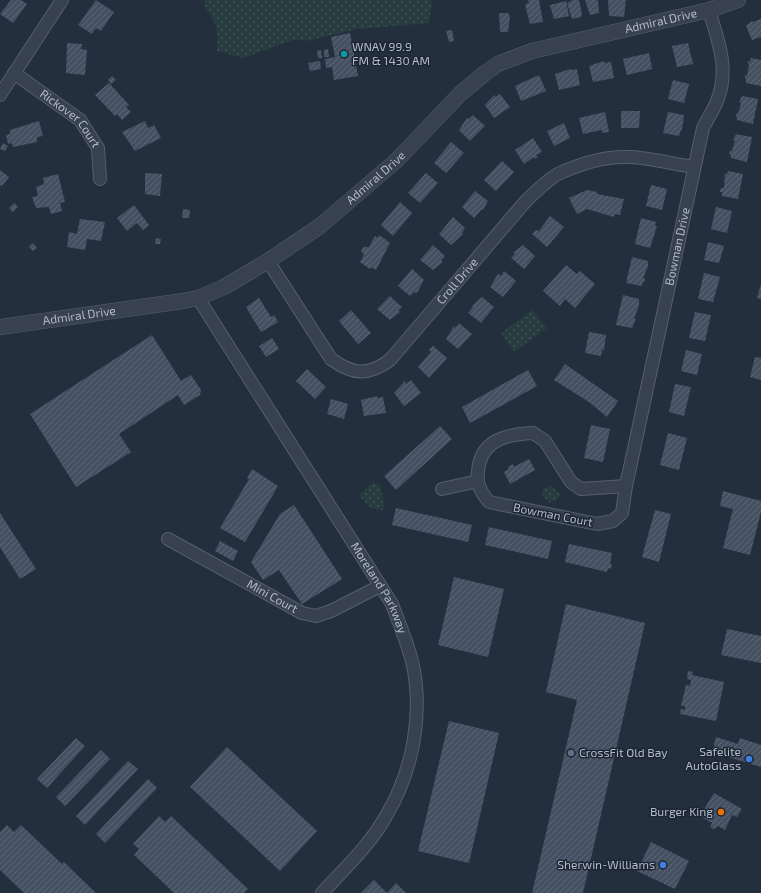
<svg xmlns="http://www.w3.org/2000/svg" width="761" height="893" font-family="'Exo 2',sans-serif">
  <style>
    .green { fill: url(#green-dots) }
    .building { fill: url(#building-hatch) }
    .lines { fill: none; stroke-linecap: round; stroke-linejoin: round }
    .minor-casing { stroke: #565f6c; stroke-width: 14 }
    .tertiary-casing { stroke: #565f6c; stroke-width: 16 }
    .minor { stroke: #38414e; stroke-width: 12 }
    .tertiary { stroke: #38414e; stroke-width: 15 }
    .culture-dot { fill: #0f9aa8; stroke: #1d2633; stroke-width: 1.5 }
    .service-dot { fill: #5c6f8a; stroke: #1d2633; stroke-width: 1.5 }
    .shop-dot { fill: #3f7fe0; stroke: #1d2633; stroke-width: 1.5 }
    .food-dot { fill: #e8710a; stroke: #1d2633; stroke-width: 1.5 }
    .labels { text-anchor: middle; stroke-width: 3; stroke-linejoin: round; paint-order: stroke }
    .street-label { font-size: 12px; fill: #b4bcc9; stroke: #1d2633 }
    .poi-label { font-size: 12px; fill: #b4bcc9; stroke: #1d2633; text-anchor: end }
  </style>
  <defs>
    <pattern id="green-dots" width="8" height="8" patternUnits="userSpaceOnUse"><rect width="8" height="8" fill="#263c3f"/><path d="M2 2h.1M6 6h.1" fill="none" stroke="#435659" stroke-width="1.8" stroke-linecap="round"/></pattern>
    <pattern id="building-hatch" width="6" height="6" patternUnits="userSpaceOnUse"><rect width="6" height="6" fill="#455162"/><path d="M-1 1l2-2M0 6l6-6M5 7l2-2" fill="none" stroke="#5d6877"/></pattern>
  </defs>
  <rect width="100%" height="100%" fill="#242f3e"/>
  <g class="green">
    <path d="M204,0H432L429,23L358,29L306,41L296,39L243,58L217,51C218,40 219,31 213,20C210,12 204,9 204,0Z"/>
    <path d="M532,310L547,328L514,352L501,333Z"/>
    <path d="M373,482L380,486L385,508L382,510L371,508L359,495Z"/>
    <path d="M551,486L561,494L556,501L549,502L542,494L543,489Z"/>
  </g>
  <g class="building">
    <path d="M11,0H21L27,4L13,23L0,14Z"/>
    <path d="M96,0L114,12L101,31L96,28L92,34L78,25Z"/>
    <path d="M528,0H539L543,22L530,24L525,4L529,3Z"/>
    <path d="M573,0H579L582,14L581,17L572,19L567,3Z"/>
    <path d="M585,0H598L599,13L590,15Z"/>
    <path d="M608,0H626L624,17L609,16Z"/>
    <path d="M566,1L569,16L554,19L550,5Z"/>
    <path d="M499,13H508L510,16L508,32H500Z"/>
    <path d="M761,19V37L752,40L746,26L752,21L753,22Z"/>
    <path d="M452,30L454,41L449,42L446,31Z"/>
    <path d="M350,33L358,76L334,80L332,67L326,68L325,59L335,57L331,37Z"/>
    <path d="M67,43L82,44L81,49L87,50L85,75L66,73Z"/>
    <path d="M688,43L693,64L677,67L672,46Z"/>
    <path d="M328,49L329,57H324V50Z"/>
    <path d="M321,50L322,58H318L317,51Z"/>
    <path d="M649,53L652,69L627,75L623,59Z"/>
    <path d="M751,58L761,60V86L746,83V79H745V75L747,76L749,65L748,64V61L750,62Z"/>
    <path d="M320,61L321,69L310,71L308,63Z"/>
    <path d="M604,61V63L611,62L614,78L593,82L589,66Z"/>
    <path d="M570,69L571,70L577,69L580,85L559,90L555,74Z"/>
    <path d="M539,75L546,91L521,101L515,86Z"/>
    <path d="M112,76L116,80L111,84L108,80Z"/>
    <path d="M673,80L689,84L684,103L668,99Z"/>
    <path d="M109,83L129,105L126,107L131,112L122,120L117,114L115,116L95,95Z"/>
    <path d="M500,94L510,107L494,118L485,105L494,95L496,97Z"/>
    <path d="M742,96L758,99L753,124L737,120L736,113L738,114L741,103L739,102Z"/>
    <path d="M621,111H640L639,128H621Z"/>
    <path d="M605,112L609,132L602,133V130L583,134L579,118Z"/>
    <path d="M668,112L684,115L682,130H681L679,136L663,133Z"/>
    <path d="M473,115L485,126L470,141L459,130L467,118L469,119Z"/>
    <path d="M39,121L43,136L37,137V142L13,147L12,143L8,144L6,135L10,134V130Z"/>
    <path d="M145,121L148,128L154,125L161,138L135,151L122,132Z"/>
    <path d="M564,123L570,138L554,146L547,131Z"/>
    <path d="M736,134L752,137L747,162L731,158V155L729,154L730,151H732L735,141L733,140Z"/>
    <path d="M533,138L542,152L536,155L538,157L535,159L534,157L524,164L515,150Z"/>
    <path d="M451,142L464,153L446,173L434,163Z"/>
    <path d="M3,143L8,146L5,151L0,149Z"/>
    <path d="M502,161L514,172L496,191L484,180Z"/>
    <path d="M0,170L9,177L2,186L0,185Z"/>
    <path d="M728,171L743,174L738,199L722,196V192H720L721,188H724L725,174H727Z"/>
    <path d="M145,173L162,174L160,196L145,194Z"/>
    <path d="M426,173L438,183L420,203L408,193Z"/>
    <path d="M58,174L65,202L60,203L62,211L51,214L49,207L36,208L32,197L38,196L36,187L44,184L43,178Z"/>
    <path d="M651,185L667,189L662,210L646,206Z"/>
    <path d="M587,190L597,192V194L624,199L620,215L615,214L614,217L587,209L577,214L569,198Z"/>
    <path d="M475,191L488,201L483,210L482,209L474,218L462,207Z"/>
    <path d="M400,202L412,213L393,236L381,225Z"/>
    <path d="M14,203L18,207L13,212L9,208Z"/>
    <path d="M134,205L149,225L143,230L137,223L127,231L117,218Z"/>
    <path d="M716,207L732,211L727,233L711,229Z"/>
    <path d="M183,209L190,210L189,218H182Z"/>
    <path d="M550,216L564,227L547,247L532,234L536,230L539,231Z"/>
    <path d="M453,217L465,228L462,233L463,234L451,245L439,234Z"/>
    <path d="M641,218L656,222L655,226H657L650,248L635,244Z"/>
    <path d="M80,219L105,222L101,241L87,239L85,250L67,247L69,232L77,234Z"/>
    <path d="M379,235L390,243L376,270L371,267L370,269L360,262L364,255L361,251L364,247H369L375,236L378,238Z"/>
    <path d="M156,238L161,239L160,244H155Z"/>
    <path d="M708,242L724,246L719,263L704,260Z"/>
    <path d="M33,243L37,248L33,251L29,247Z"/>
    <path d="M433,245L445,256L441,261L443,262L433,270L420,260Z"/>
    <path d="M523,245L535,256L524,269L511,258L515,254L514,252Z"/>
    <path d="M632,257L648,261V266L643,278L645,279V282L643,281L642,286L626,283Z"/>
    <path d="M566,265L577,274L580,271L595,284L575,308L565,299L560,306L543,291Z"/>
    <path d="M412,269L424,280L418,291L416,293L414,292L410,296L398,286Z"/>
    <path d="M504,271L516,281L503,297L490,287L498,274L501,276Z"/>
    <path d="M704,273L720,277L713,302L698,299Z"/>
    <path d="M761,284V299L757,298Z"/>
    <path d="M623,295L639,299V305L634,319H636L632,328L616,325Z"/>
    <path d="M390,296L402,307L398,310L400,312L390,320L377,309Z"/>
    <path d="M482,297L494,307L481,323L468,313L473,307L472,306Z"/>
    <path d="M259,298L271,317L274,315L278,322L261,332L246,307Z"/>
    <path d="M351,310L371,333L358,344L339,321Z"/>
    <path d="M695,312L711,315L705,341L689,338Z"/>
    <path d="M459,323L472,334L458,349L446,339L454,326L455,328Z"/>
    <path d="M589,332L606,335L604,350H602L601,356L585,353Z"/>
    <path d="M152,335L181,381L191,375L201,390L200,395L184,405L178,395L119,434L131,452L76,487L30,414Z"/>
    <path d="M272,338L279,349L266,357L259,346Z"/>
    <path d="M433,346L447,358L429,378L418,367L431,352L429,350Z"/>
    <path d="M686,350L702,354L697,375L681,371Z"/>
    <path d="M755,357L761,358V380L750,377Z"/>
    <path d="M565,364L618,401L607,417L589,402L554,380Z"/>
    <path d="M307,369L326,387L315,399L296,381Z"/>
    <path d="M528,370L537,386L470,423L462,407Z"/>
    <path d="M411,380L421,393L404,406L394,393L405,381L406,384Z"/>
    <path d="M675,384L691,387L684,416L669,412Z"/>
    <path d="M377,396V398L383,397L386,413L364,416L361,400Z"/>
    <path d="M331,399L348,404L344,419L327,414Z"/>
    <path d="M591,425L610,429L603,462L584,458Z"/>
    <path d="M440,426L452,439L396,490L384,476Z"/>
    <path d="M668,433L687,438L679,470L660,465Z"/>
    <path d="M529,459L535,470L510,484L504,472L509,469L508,467L513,464L514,467Z"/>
    <path d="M252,469L278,486L245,542L220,528L249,479L247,478Z"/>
    <path d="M723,491L761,501V512L750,555L723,548L733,509L720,506Z"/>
    <path d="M294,505L342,579L302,604L279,570L263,580L251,562L280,514Z"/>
    <path d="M396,508L472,525L468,542L392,525Z"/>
    <path d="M655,510L671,514L659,562L642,557Z"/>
    <path d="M0,513L36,569L20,579L0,547Z"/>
    <path d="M489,527L552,541L548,559L485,545Z"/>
    <path d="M220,541L238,551L233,561L215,551Z"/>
    <path d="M569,544L612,553L610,564L612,565L611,569L608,568L607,572L565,562Z"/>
    <path d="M454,577L504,589L488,657L438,645Z"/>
    <path d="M566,604L645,623L583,893H532L577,700L546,692Z"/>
    <path d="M727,629L761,636V663L721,655Z"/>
    <path d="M688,671L693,672L692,675L724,682L716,721L680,714L681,709L685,710V706H681L686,685L690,686L691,680L687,679Z"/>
    <path d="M449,721L499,733L469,863L418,851Z"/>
    <path d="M716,737L738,744L740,738L761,745V767L712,752Z"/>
    <path d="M76,738L85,746L47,788L37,779Z"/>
    <path d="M227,747L317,831L280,871L190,787Z"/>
    <path d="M101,750L110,759L65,806L56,797Z"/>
    <path d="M128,761L138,769L85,825L76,816Z"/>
    <path d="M148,779L157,788L105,843L96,834Z"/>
    <path d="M714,793L742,809L737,817L732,815L725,830L718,826L714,829L710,827L712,823L700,816Z"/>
    <path d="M159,816L165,822L171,816L248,889L244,893H174L134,855L139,849L133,844Z"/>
    <path d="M7,825L14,832L21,825L62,864L64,862L96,893H24L0,870V832Z"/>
    <path d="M651,842L689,861L675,889L637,871Z"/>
    <path d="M374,880L387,893L396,883L406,893H361Z"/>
  </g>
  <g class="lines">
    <defs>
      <g id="minor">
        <path id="s1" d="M14,73L80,120L98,148L100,179"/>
        <path d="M0,95L62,0"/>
        <path id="s2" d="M268,261L331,359C353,375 368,376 390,360L525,202C535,192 546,181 558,174C579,164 606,156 630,157C651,158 673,164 694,167"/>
        <path id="s3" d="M198,298L392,604C399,623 407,642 412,661C424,713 413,771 386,816C370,845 344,869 322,893"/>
        <path d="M533,433L545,441L571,482L581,489L626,486L622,513L613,521L597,524L489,502C481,492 476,484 478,471C481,440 506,434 533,433Z"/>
        <path id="s4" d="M626,486L703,128C707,119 714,110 717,101C730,69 718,41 709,10"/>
        <path d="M442,489L478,481"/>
        <path id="s5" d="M168,539L302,613L316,616L331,611L380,586"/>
      </g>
      <g id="tertiary">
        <path id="s6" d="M0,327L183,301L198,298L224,287L268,261L320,226L397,160L460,94L485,73L498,64L532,51L709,10L738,0"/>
      </g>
    </defs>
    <use href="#minor" class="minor-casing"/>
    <use href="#tertiary" class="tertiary-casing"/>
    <use href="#minor" class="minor"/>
    <use href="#tertiary" class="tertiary"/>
  </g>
  <circle class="culture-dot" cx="344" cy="54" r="4"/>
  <circle class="service-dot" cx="571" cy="753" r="4"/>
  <g class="shop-dot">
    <circle cx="749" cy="759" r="4"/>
    <circle cx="663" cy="865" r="4"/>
  </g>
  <circle class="food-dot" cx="721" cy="812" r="4"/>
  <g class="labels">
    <g class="street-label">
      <text dy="4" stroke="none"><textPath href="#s6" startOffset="752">Admiral Drive</textPath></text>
      <text dy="4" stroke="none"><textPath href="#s1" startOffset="73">Rickover Court</textPath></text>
      <text dy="4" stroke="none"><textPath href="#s6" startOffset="416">Admiral Drive</textPath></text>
      <text dy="4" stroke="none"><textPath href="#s4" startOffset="245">Bowman Drive</textPath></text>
      <text dy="4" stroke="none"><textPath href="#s2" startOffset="285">Croll Drive</textPath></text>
      <text dy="4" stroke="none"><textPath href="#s6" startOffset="80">Admiral Drive</textPath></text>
      <text transform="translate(553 515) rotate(11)" y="4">Bowman Court</text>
      <text dy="4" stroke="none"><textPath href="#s3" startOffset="342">Moreland Parkway</textPath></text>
      <text dy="4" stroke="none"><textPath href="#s5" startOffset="119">Mini Court</textPath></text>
    </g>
    <g class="poi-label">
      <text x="352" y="51" text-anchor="start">WNAV 99.9<tspan x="352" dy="14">FM &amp; 1430 AM</tspan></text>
      <text x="741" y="756">Safelite<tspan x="741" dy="14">AutoGlass</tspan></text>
      <text x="579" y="757" text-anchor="start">CrossFit Old Bay</text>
      <text x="713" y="816">Burger King</text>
      <text x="655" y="869">Sherwin-Williams</text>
    </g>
  </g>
</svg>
